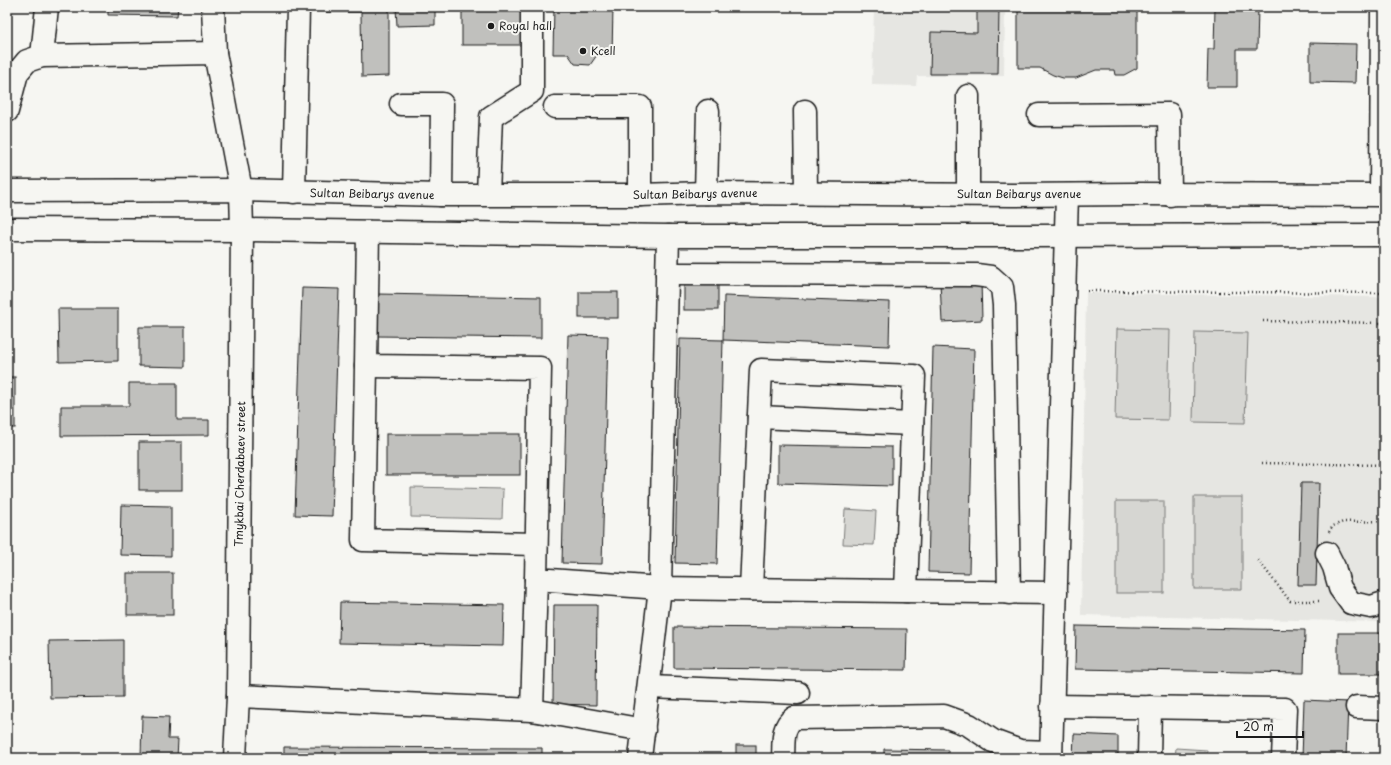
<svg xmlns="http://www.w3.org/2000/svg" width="1391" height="765" font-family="'Playpen Sans',sans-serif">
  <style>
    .built { fill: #e6e6e2 }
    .green { fill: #d6d6d2; stroke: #797977 }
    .building { fill: #c0c0bd; stroke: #1c1c1c }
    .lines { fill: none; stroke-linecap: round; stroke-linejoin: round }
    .minor-casing { stroke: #1c1c1c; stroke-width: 25 }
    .major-casing { stroke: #1c1c1c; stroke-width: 25 }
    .path { stroke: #1c1c1c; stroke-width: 2.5; stroke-dasharray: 1 3; stroke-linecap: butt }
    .minor { stroke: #f6f6f2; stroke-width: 22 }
    .major { stroke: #f6f6f2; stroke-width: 22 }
    .poi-dot { fill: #1c1c1c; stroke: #f6f6f2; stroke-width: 1.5 }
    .labels { text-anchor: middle; stroke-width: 4; stroke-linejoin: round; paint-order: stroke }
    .poi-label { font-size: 11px; fill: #1c1c1c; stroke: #f6f6f2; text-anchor: start }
    .street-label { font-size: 11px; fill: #1c1c1c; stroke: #f6f6f2 }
  </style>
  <rect width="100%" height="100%" fill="#f6f6f2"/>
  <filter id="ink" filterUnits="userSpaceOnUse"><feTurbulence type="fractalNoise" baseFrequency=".025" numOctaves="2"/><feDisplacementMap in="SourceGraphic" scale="8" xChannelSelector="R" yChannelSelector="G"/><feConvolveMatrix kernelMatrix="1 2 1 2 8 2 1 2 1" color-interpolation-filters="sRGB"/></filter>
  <g filter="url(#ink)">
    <g class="built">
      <path d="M874,7H1005L1004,76H917L916,86L872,85Z"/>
      <path d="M1086,293L1384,297V622L1081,615Z"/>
    </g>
    <g class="green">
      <path d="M1117,329L1170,330L1168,420L1115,419Z"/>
      <path d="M1195,332L1248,333L1245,423L1193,422Z"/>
      <path d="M411,487L503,489L502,519L411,517Z"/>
      <rect x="1194" y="497" width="48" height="92"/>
      <rect x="1116" y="501" width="48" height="92"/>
      <path d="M845,509L876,511L874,545L843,544Z"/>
      <path d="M1176,748L1207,750V758H1175Z"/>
    </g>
    <g class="building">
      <path d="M108,7H178L177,16L108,15Z"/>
      <path d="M326,7H389V76L362,77L361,12H326Z"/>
      <path d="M396,7H435V25L397,26Z"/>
      <rect x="462" y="7" width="59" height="38"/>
      <path d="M554,7H613L612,55H597L590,65L575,64L568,54H553Z"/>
      <path d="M977,7H999L998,74H930L931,32L977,33Z"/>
      <path d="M1215,7H1258L1257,49H1237V87H1207L1208,49H1214Z"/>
      <path d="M1018,9H1137V68L1124,75H1115L1114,70H1096L1076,78H1063L1053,75L1040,68H1018Z"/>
      <path d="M1310,43L1356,44L1355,83L1310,82Z"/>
      <path d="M981,280L982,320L942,322L940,282Z"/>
      <rect x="684" y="285" width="34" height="25"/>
      <path d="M302,288L339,289L332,516L295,515Z"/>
      <rect x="579" y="292" width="39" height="26"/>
      <path d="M377,294L541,297V338L377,336Z"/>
      <path d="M724,296L890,302L889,346L723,340Z"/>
      <path d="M58,309H118V361L59,362Z"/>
      <path d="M139,327H185V367L139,366Z"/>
      <path d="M568,335L608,336L602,564L562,563Z"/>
      <path d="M680,339L723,340L717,564L675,563Z"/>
      <path d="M933,347L974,349L969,573L928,572Z"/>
      <rect x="7" y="377" width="8" height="51"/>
      <path d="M129,383H177V420H209V435L61,436V406H129Z"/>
      <rect x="386" y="434" width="134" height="41"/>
      <rect x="139" y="442" width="43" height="48"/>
      <path d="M778,445L892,447V486L778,483Z"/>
      <path d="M1301,483H1319L1316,585H1298Z"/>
      <path d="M121,505L171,506V556L120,555Z"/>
      <rect x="127" y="573" width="46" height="42"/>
      <path d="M340,602L504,605L503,646L339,643Z"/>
      <path d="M554,605H597L596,705L553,704Z"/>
      <path d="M1076,626L1305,630L1304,673L1075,669Z"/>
      <path d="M674,627L907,629L906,670L674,668Z"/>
      <rect x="1338" y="633" width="46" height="41"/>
      <path d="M123,640V697L50,698L49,641Z"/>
      <path d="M1304,700L1348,702L1346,758H1302Z"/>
      <path d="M142,716L169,717L168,739H178L177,758H141Z"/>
      <path d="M1074,734L1118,736V758H1073Z"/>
      <rect x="736" y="745" width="20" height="13"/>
      <path d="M284,747L542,748V758H284Z"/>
      <path d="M884,749L948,750V758H884Z"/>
    </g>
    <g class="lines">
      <defs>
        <g id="minor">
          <path d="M213,7L215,53"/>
          <path d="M42,56L47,7"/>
          <path d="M968,96V194"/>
          <path d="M401,104H442L441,195"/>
          <path d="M555,107H640V195"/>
          <path d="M7,111L17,73L27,61L42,56L215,53L241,190L242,230L238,696L235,758"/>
          <path d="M805,111L806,193"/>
          <path d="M1039,115L1169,114L1170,195"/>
          <path d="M294,192L298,7"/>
          <path d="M706,193L708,111"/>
          <path d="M488,194L491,117L532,91V7"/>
          <path d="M1381,195L1382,7"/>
          <path d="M368,232L366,366L540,368L536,579L660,588L1056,593"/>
          <path d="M667,274L976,275L991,277L1002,287L1004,305L1009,593"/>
          <path d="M366,366L363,540L536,544"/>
          <path d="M759,417L912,424"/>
          <path d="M1327,553L1334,567L1340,588L1351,603L1371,607L1384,603"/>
          <path d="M751,589L761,370L914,376L906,591"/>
          <path d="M649,687L798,693"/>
          <path d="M238,696L532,710L644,730"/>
          <path d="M1052,706L1285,709L1283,758"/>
          <path d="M1357,707L1384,708"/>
          <path d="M532,710L536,579"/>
          <path d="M640,758L660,588L668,236"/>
          <path d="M783,758C784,743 781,727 794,718L944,716L969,725L993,741L1020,751L1051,752"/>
          <path d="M1051,758L1067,195"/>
          <path d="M1149,758L1150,707"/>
        </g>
        <g id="major">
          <path d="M7,191L241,190L441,195H640L706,193L1013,195L1134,194L1384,195"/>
          <path d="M7,229L242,230L668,236H1026L1384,235"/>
        </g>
      </defs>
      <use href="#minor" class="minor-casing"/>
      <use href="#major" class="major-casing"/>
      <g class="path">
        <path d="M1087,291L1384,293"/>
        <path d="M1263,321L1384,323"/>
        <path d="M1262,463L1384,465"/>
        <path d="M1329,532L1333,526L1343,522L1384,521"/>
        <path d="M1258,560L1290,601H1322"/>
      </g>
      <use href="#minor" class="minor"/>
      <use href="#major" class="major"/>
    </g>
  </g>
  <g class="poi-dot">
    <circle cx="491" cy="26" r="4"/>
    <circle cx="583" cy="51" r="4"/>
  </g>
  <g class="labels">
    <g class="poi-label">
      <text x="499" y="30">Royal hall</text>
      <text x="591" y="55">Kcell</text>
    </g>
    <g class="street-label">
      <text transform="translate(372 194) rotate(1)" y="4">Sultan Beibarys avenue</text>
      <text transform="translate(695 194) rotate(-1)" y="4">Sultan Beibarys avenue</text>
      <text x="1019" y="198">Sultan Beibarys avenue</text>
      <text transform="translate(240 474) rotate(-89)" y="4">Tmykbai Cherdabaev street</text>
    </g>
  </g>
  <rect width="1391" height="765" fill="none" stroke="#f6f6f2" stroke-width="24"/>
  <rect x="12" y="12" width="1367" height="741" fill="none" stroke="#1c1c1c" stroke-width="1.5" filter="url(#ink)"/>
  <path d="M1237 731v6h66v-6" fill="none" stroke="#1c1c1c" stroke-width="2"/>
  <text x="1243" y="731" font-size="12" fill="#1c1c1c" stroke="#f6f6f2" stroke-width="3" paint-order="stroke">20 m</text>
</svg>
